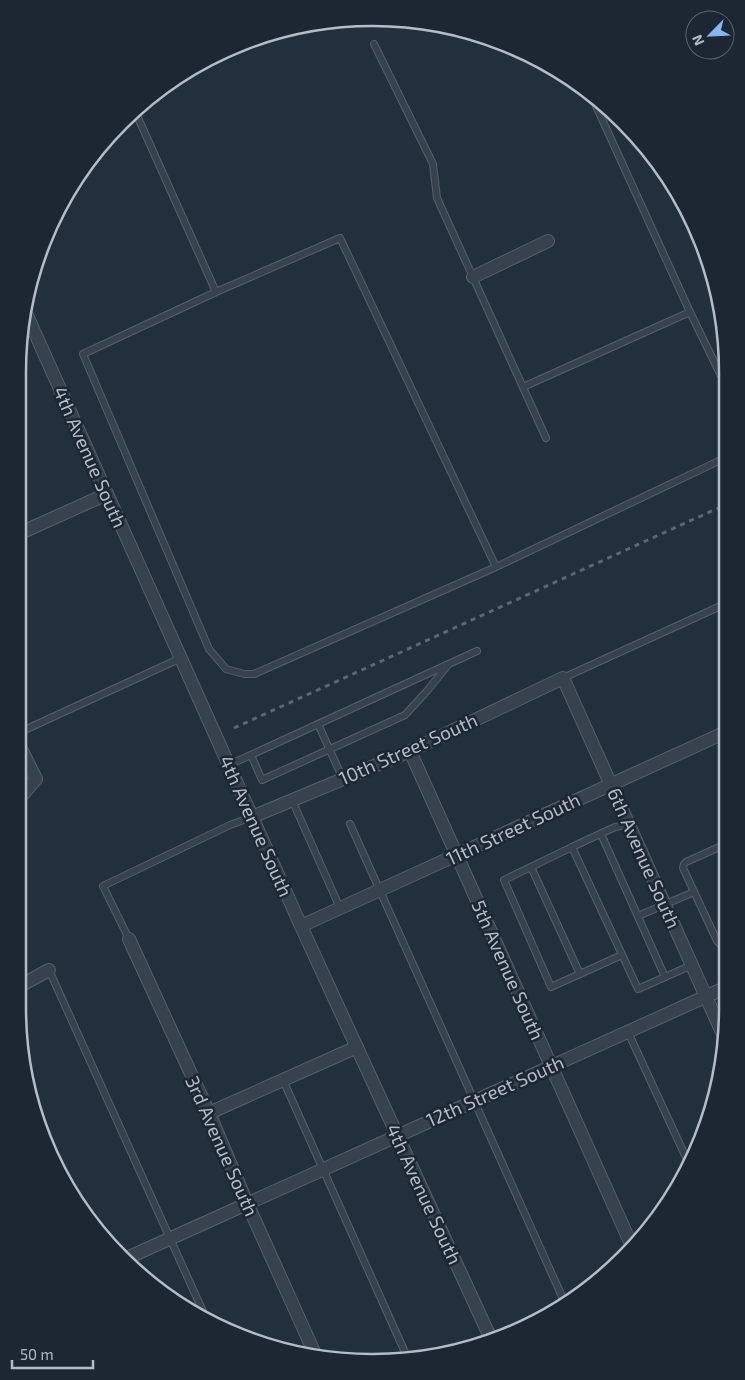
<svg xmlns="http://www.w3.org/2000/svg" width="745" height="1380" font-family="'Exo 2',sans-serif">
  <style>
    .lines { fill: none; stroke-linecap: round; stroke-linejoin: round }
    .service-casing { stroke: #565f6c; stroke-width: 8 }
    .minor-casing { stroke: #565f6c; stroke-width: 14 }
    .service { stroke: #38414e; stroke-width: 6 }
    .minor { stroke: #38414e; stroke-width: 12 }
    .rail { stroke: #5a6575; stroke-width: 3; stroke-dasharray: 5 5; stroke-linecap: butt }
    .labels { text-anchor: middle; stroke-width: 5; stroke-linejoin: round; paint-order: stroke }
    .street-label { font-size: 19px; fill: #b4bcc9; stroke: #1d2633 }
    .rim { fill: none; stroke: #b4bcc9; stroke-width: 2.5 }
  </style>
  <rect width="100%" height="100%" fill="#242f3e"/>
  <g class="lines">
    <defs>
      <g id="service">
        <path d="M374,44L433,164L437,198L546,438"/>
        <path d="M591,95L690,312L725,384"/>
        <path d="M135,111L216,292"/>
        <path d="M523,387L690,312"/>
        <path d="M496,567L340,238L216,292L83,354L209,649L226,669L244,674H254L496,567L725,458"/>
        <path d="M563,678L725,604"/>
        <path d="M318,724L343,779"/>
        <path d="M18,733L181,658"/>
        <path d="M251,755L262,780L405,715L427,691L448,665"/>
        <path d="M229,765L477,651"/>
        <path d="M292,800L340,908"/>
        <path d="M350,824L564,1301"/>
        <path d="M629,825L615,827L572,847L638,989L692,965"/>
        <path d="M601,834L665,977"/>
        <path d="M726,844L686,862L684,864L683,868L717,941L721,945L726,943"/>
        <path d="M572,847L504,880L551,987L622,955"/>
        <path d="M531,867L580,974"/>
        <path d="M638,916L694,892"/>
        <path d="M129,939L103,886L230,825L252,817"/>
        <path d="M49,970L205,1316"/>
        <path d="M628,1032L689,1164"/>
        <path d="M283,1080L408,1359"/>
      </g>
      <g id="minor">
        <path d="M473,277L548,241"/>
        <path d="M25,311L301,926L491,1339"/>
        <path d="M18,534L107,494"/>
        <path d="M410,751L631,1244"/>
        <path d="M18,800L36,779L18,743"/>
        <path d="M252,817L410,751L563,678L725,1039"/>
        <path d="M301,926L726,732"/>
        <path d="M129,939L209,1113L247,1203L315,1354"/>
        <path d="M18,987L49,970"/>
        <path d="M209,1113L357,1047"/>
        <path d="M127,1258L727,987"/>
      </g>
    </defs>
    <use href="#service" class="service-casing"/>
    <use href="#minor" class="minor-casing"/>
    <use href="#service" class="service"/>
    <use href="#minor" class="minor"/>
    <path class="rail" d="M234,728L725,505"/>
  </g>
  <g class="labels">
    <g class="street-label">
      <text transform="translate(90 457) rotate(66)" y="7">4th Avenue South</text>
      <text transform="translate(408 749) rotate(-24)" y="7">10th Street South</text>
      <text transform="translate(256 826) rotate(66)" y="7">4th Avenue South</text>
      <text transform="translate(513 829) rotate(-25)" y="7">11th Street South</text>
      <text transform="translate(644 858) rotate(66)" y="7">6th Avenue South</text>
      <text transform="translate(508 970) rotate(66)" y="7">5th Avenue South</text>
      <text transform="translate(495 1091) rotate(-24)" y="7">12th Street South</text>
      <text transform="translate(222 1146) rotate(66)" y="7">3rd Avenue South</text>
      <text transform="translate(424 1194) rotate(65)" y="7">4th Avenue South</text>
    </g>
  </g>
  <path d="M0 0H745V1380H0ZM372 26H373A346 346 0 0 1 719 372V1008A346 346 0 0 1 373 1354H372A346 346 0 0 1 26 1008V372A346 346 0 0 1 372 26Z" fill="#1d2633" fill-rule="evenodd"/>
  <path class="rim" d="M372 26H373A346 346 0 0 1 719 372V1008A346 346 0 0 1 373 1354H372A346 346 0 0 1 26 1008V372A346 346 0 0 1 372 26Z"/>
  <g transform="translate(710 35) rotate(246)"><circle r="24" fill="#1d2633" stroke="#59626f"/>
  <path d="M0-4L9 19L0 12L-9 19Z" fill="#8ab4f8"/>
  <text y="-8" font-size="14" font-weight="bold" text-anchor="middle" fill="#b4bcc9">N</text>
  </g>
  <path d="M12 1360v8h81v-8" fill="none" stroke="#b4bcc9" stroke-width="2.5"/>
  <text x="20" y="1360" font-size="15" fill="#b4bcc9" stroke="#1d2633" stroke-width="4" paint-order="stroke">50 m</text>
</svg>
